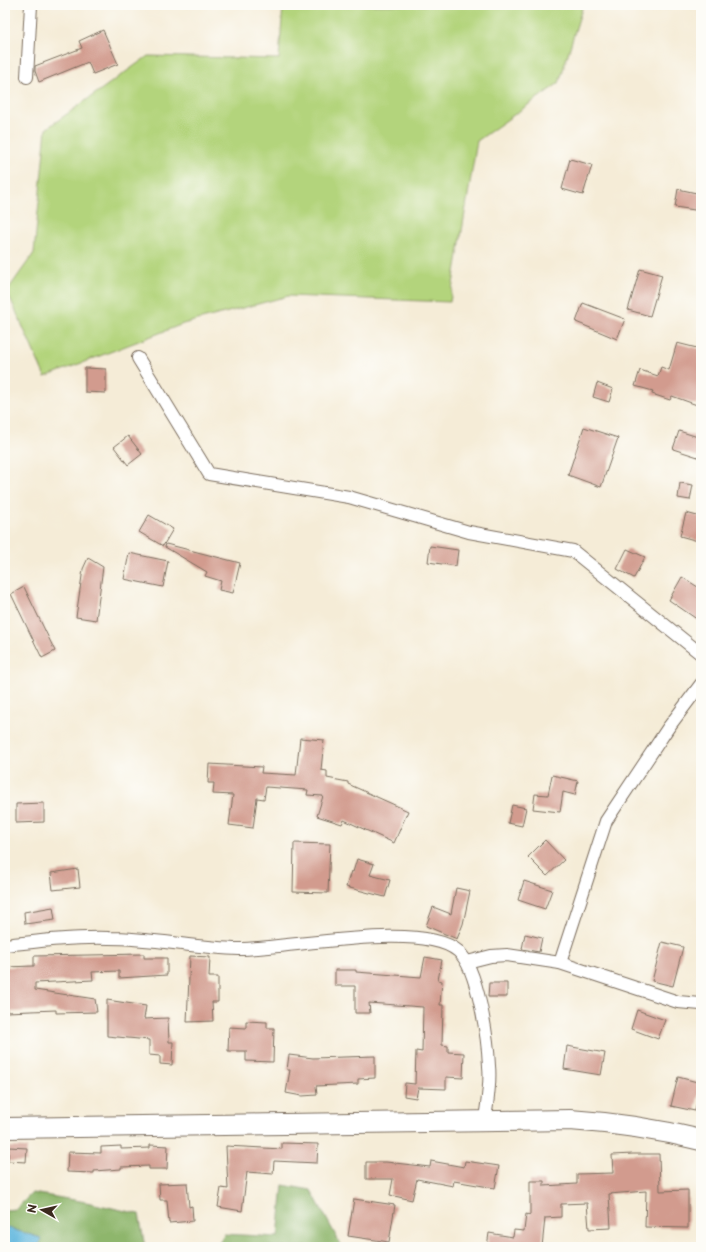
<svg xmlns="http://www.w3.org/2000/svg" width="706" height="1252" font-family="'Playpen Sans',sans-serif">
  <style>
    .green { fill: #b3d47c; stroke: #777f4d }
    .forest { fill: #8eb66c; stroke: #647045 }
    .water { fill: #61b7de; stroke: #4e707e }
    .building { fill: #d29b8e }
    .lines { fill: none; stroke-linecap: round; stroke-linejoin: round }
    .minor-casing { stroke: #7c6e5f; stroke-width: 14 }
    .trunk-casing { stroke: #7c6e5f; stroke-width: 22 }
    .minor { stroke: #fff; stroke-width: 12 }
    .trunk { stroke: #fff; stroke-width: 20 }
  </style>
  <rect width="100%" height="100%" fill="#fdfcf7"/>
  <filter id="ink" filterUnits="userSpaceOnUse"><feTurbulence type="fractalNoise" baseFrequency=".025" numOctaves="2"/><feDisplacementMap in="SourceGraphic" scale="8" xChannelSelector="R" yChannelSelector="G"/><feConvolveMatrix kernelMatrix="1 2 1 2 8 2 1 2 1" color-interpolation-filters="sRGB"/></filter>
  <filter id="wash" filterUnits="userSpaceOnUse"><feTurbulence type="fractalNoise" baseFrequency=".012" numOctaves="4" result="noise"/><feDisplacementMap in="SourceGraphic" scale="16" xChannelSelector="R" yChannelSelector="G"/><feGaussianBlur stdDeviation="0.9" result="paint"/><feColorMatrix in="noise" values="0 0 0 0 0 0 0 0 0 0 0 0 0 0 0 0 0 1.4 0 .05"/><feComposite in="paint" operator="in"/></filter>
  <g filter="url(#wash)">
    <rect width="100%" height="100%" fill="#f5ecd7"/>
    <path class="green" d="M283,5H583L559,83L477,141L450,302L288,296L183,324L45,377L7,291L34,253L46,129L148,56L279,59Z"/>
    <g class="forest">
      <path d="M283,1185L311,1190L342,1247H217L224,1234L278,1237Z"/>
      <path d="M32,1193L86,1202L139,1214L145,1247H5V1210L16,1209Z"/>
    </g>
    <path class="water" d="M5,1227L41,1238L38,1247H5Z"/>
    <g id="blocks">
      <g class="building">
        <path d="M103,30L118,64L93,74L88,62L39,82L35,71V66L82,48L79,41Z"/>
        <path d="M570,159L592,165L583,195L562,189Z"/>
        <path d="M678,189L701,194V211L675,207Z"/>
        <path d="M640,269L662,275L650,316L628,310Z"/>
        <path d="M583,303L625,319L617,339L576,322Z"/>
        <path d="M677,343L701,349V393L697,405L672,396L670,400L652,394L653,391L635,386L640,370L658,376L661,367L669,370Z"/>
        <path d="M85,368L106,369V393L85,392Z"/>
        <path d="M597,383L613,389L609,402L593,397Z"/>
        <path d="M584,427L618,438L601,487L568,475Z"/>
        <path d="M679,431L701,438V458L673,449Z"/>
        <path d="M128,436L142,454L128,465L114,447Z"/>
        <path d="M680,483L693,485L690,500L678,498Z"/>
        <path d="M686,513L701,517V529L698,541L680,536Z"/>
        <path d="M149,515L173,529L163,546L139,532Z"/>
        <path d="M166,544L240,563L233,593L219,590L221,581L205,576L207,572L165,547Z"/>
        <path d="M430,546L458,550L456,566L428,562Z"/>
        <path d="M627,549L645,557L634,578L617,569Z"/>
        <path d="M129,553L168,561L163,587L124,579Z"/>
        <path d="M88,558L103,567L96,620L76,617L83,569Z"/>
        <path d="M682,577L701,589V622L669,600Z"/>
        <path d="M24,587L55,651L42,658L11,594Z"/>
        <path d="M300,738L324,740L321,770L327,771V778L348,782V784L408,811L394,843L344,820L342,824L317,816L323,796L307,795L308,790L266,787L264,799L257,798L253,828L229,825L233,795L213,794L214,783H208L209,764L262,767L261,773L296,775Z"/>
        <path d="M552,775L578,781L575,795L563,792L560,812L533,809L535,794L548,795Z"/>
        <path d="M44,803V822L16,823V804Z"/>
        <path d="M512,805L526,808L522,826L508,823Z"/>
        <path d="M545,840L564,860L547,876L528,857Z"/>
        <path d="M294,843L330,844L328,893L293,892Z"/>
        <path d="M357,859L374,864L370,875L390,880L385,897L346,887L351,871L353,872Z"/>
        <path d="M78,869L80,887L53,890L51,873Z"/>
        <path d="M524,881L552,890L545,909L518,900Z"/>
        <path d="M456,888L470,891L463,924L457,939L426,926L433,907L451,914Z"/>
        <path d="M53,907L55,920L25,924L24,912Z"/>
        <path d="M525,934L542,938L539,952L522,949Z"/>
        <path d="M662,942L683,947L673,986L652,981Z"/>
        <path d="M144,954V958H167V975L119,978V971L92,972L93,980L35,983V990L95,999L97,1012L56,1013V1010L7,1012L5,967L34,966V956Z"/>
        <path d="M190,956L210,957L209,977H218V1002H212L213,1021L187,1022Z"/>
        <path d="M425,957L442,960L438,980L442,981L440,1005H443L442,1045L448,1046V1052L464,1053L463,1078L446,1077V1089L418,1088L416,1098L404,1096L405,1083L415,1084L416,1051L422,1052L423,1007L369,1003L370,1013H355V986H335V970H356V972L421,977Z"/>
        <path d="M489,983H507V997H488Z"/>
        <path d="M107,1000L146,1006L144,1019L168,1018L169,1042H173L172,1065L160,1064V1056L149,1055V1040L107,1036Z"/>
        <path d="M637,1010L665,1020L658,1039L631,1029Z"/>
        <path d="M246,1021L267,1022V1028H274L273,1062L246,1061V1051H228L229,1027L246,1028Z"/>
        <path d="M567,1046L605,1053L601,1075L564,1069Z"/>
        <path d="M289,1055L313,1058L375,1056V1078L358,1079V1084L316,1086L317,1095L302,1096L286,1093L290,1070H287Z"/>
        <path d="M678,1077L701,1083L695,1111L671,1106Z"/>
        <path d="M282,1143L318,1144L317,1163L274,1161L273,1174L247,1172L242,1211L218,1207L221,1188L228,1189L226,1146L282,1149Z"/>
        <path d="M150,1145L168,1146L167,1169H149V1166L121,1167V1169L94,1171V1173L67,1172L68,1152L101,1153V1147L121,1146V1149L150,1148Z"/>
        <path d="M9,1147L27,1148L26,1162L8,1161Z"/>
        <path d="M633,1154H659L660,1191L688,1190V1228L645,1227L646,1191L609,1194L611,1228L589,1229L587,1203L561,1204V1217L545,1218L542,1247H487L489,1233L513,1237L514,1230L524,1231L526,1214L530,1215V1181H544V1186L577,1184V1174L613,1173L612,1155Z"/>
        <path d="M431,1161L464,1167L465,1161L499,1166L495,1188L454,1181L453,1186L417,1179L412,1200L390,1195L393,1179H366V1162H386L430,1167Z"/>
        <path d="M187,1183L189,1207L192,1206L193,1221L169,1223L167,1200H160L159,1184Z"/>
        <path d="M354,1199L395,1205L389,1242L348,1236Z"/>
      </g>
    </g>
  </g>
  <g filter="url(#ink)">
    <use href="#blocks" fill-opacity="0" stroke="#7c6e5f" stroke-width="1"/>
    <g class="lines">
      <defs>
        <g id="minor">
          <path d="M27,77L31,5"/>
          <path d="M138,358L209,474L349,497L469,532L573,551L701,654"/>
          <path d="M5,945C40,941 74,937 109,938C153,938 196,948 239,949C288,949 422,920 458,951C478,968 488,1040 489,1066C491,1084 487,1102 485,1120"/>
          <path d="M467,962L491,956L507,955L560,963L678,1002L701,1004"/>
          <path d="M560,963L606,821L668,728L701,684"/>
        </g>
        <path id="trunk" d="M5,1128L570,1120C615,1123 657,1129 701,1140"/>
      </defs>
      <use href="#minor" class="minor-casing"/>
      <use href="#trunk" class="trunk-casing"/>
      <use href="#minor" class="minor"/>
      <use href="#trunk" class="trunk"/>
    </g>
  </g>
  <rect width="706" height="1252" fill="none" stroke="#fdfcf7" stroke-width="20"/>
  <g transform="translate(42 1210) rotate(278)" stroke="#fdfcf7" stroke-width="3" paint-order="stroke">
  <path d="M0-3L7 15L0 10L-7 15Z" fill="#3b2a1e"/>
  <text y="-6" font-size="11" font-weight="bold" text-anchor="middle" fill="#3b2a1e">N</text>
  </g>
</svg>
